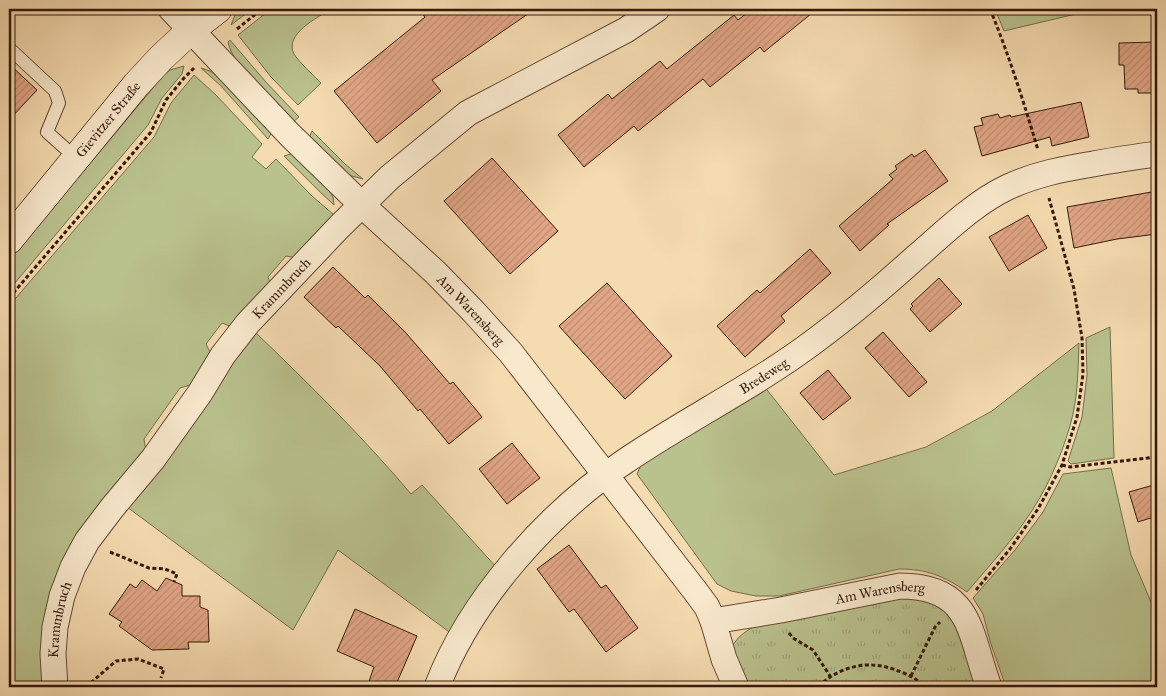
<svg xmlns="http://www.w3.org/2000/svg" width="1166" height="696" font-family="'IM FELL Great Primer',serif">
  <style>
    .green { fill: #b9c18d; stroke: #776d4c }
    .park { fill: url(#park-tufts); stroke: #776d4c }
    .building { fill: url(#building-hatch); stroke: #35190b }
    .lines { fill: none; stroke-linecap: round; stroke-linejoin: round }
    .service-casing { stroke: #654a34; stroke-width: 14 }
    .minor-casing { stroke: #654a34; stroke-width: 27 }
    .secondary-casing { stroke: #35190b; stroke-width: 29 }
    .path { stroke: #35190b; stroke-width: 3; stroke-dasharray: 4 2.5; stroke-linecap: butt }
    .service { stroke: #f8e8cc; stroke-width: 12 }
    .minor { stroke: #f8e8cc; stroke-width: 25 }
    .secondary { stroke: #f8e8cc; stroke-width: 28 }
    .labels { text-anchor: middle; stroke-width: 4; stroke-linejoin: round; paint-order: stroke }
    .street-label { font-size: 14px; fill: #35190b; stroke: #f8e8cc }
  </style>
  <defs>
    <pattern id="park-tufts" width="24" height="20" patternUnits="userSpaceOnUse" patternTransform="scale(1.25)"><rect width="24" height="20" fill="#b9c18d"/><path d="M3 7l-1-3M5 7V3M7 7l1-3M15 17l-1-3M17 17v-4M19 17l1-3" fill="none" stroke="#a0a578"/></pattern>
    <pattern id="building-hatch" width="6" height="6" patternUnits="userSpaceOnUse" patternTransform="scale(1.25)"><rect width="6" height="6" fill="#e0a585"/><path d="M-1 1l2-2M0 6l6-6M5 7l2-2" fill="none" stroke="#c18d72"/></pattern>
  </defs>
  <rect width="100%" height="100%" fill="#f5dbb0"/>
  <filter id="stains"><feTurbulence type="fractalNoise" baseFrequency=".004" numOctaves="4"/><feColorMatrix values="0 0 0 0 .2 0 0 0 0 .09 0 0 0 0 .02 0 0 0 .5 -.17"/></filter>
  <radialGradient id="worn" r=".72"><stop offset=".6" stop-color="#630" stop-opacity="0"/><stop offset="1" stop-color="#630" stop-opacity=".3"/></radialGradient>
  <g class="green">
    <path d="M240,9H252L231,25L235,15Z"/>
    <path d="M271,9H331C317,18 284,34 294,54C298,61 315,77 321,83L298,105L271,77L238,35Z"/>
    <path d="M995,9H1097L1004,31Z"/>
    <path d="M230,40L265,81L299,117L292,123L241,66C235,58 230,52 228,42Z"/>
    <path d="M184,66L182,74L162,98L148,125L9,290V260L164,75L170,70Z"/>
    <path d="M201,68L210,71L218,76L272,132L268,139L221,86Z"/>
    <path d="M194,75L215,94L262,144L252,157L266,169L276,159L312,196L334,215L296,258L286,256L268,277L271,285L232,327L222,323L206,344L211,354L190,385L180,388L144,439L146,451L103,500L43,684L9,683V306L154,137L171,103Z"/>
    <path d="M312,131L345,164L363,179L348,175L309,138Z"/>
    <path d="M294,153L330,192L333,197L334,205L319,191L284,156Z"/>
    <path d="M1110,327L1114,458L1071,464L1068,461L1082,417L1087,375L1086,338Z"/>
    <path d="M255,332C309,384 363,437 411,494L422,485L497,568L452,634L338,550L293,630L127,507L163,467L211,398L232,362Z"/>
    <path d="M1079,343C1078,367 1078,391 1073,414C1066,445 1050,483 1033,509C1014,539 990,565 967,592C944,576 927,569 899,569L779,596H756L731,591L717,584L637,474L641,465L764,386L834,475L926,447L992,411Z"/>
    <path d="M1111,468L1131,555L1157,616V687H1006L990,641L983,614L973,598L1015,550L1043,512L1063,474Z"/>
  </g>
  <path class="park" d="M901,593L948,607L983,687H744L732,647C738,635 748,630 759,624Z"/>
  <g class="building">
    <path d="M419,9H535L432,80L441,91L377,143L334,91L425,17Z"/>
    <path d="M752,9H817L764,52L760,47L710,87L703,79L638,131L634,126L584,167L558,135L608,94L612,99L660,61L667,69L734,15L738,20Z"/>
    <path d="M1157,42V93H1138V89H1125L1124,65H1119V43Z"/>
    <path d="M9,64L37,90L9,120Z"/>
    <path d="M1081,102L1089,137L1052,146L1050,137L982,156L974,127L983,125L981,118L998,114L1000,118L1010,115L1011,117Z"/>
    <path d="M925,150L948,181L887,224L889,225L860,251L839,226L893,179L889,175L897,169L895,166L912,154L914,157Z"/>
    <path d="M492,158L558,231L510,274L444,201Z"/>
    <path d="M1157,191V234L1117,239L1074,248L1067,207Z"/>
    <path d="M1028,215L1047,248L1009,271L989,237Z"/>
    <path d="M810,249L831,273L781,316L785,321L745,357L717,326L757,290L760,293Z"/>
    <path d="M333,267L365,298L368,295L406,333L450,384L453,382L482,417L449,444L420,409L418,411L380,366L338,326L336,328L304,297Z"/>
    <path d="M939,278L962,304L930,332L910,309L913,306L911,304Z"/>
    <path d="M607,283L672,356L625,399L559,326Z"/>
    <path d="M883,332L927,382L909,397L865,348Z"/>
    <path d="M828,370L851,398L823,420L800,393Z"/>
    <path d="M512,443L540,478L507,504L479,469Z"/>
    <path d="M1157,484V516L1138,522L1129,492Z"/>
    <path d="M569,545L601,588L606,585L638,628L606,652L574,609L569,612L537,569Z"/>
    <path d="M166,578L182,585V596H200V607L208,610L209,642H188L189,649L152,650L119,626L122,622L109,614L130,584L136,588L142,580L157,591Z"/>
    <path d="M355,609L417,636L395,687H367L374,667L337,651Z"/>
  </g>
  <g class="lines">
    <defs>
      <path id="service" d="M9,48L55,91L59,103L47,132L76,158"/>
      <g id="minor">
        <path id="s1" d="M171,9L290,135L362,205L436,273L473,311L511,353L696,592L707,607L713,621L724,659L736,687"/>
        <path id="s2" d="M713,621L781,610L900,586C973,586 969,634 989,687"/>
        <path id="s3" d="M55,687L53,654L55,627L62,596L73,567L87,541L112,508L153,459L200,393L223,355L248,323L339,227L390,177L468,113L626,30L657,9"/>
        <path id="s4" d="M437,687C470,600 547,514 624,462C687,419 755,386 816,340C851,314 884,286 916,257C944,233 974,203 1008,187C1036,174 1063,169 1093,164C1114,160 1136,157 1157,154"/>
      </g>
      <g id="secondary">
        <path id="s5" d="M9,240L136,85L161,58L191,30L218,9"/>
      </g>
    </defs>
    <use href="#service" class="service-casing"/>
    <use href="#minor" class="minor-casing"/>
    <use href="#secondary" class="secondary-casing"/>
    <g class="path">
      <path d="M990,9C1009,55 1024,103 1038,150"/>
      <path d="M237,29L262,9"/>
      <path d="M9,298L151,132L166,100L184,78L194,68"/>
      <path d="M1062,465L1070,467L1157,457"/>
      <path d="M110,552L149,568L165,569L177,574L174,582"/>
      <path d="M976,590L1010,549L1038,509L1062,465L1077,417L1083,374L1082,338L1074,289L1049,198"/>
      <path d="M789,633L793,638L813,650L830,676"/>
      <path d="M911,676L935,627L940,622"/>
      <path d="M86,687L116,661L138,659L164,669L161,678"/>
      <path d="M819,687C830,673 854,664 872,665C888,665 915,676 926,687"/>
    </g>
    <use href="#service" class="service"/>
    <use href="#minor" class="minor"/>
    <use href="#secondary" class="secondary"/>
  </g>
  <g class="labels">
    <g class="street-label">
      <text dy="5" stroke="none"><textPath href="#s5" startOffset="156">Gievitzer Straße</textPath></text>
      <text dy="5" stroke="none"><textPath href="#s3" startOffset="472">Krammbruch</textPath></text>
      <text dy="5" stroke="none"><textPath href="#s1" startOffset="425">Am Warensberg</textPath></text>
      <text dy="5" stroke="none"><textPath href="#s4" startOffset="461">Bredeweg</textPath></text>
      <text dy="5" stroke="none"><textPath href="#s2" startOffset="170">Am Warensberg</textPath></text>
      <text dy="5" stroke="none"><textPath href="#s3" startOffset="68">Krammbruch</textPath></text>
    </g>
  </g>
  <rect width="1166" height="696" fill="none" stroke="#f5dbb0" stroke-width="30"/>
  <rect x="10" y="10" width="1146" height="676" fill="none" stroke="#35190b" stroke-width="2.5"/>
  <rect x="15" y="15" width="1136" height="666" fill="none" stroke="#35190b"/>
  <rect width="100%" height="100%" filter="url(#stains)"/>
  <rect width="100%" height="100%" fill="url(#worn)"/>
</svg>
